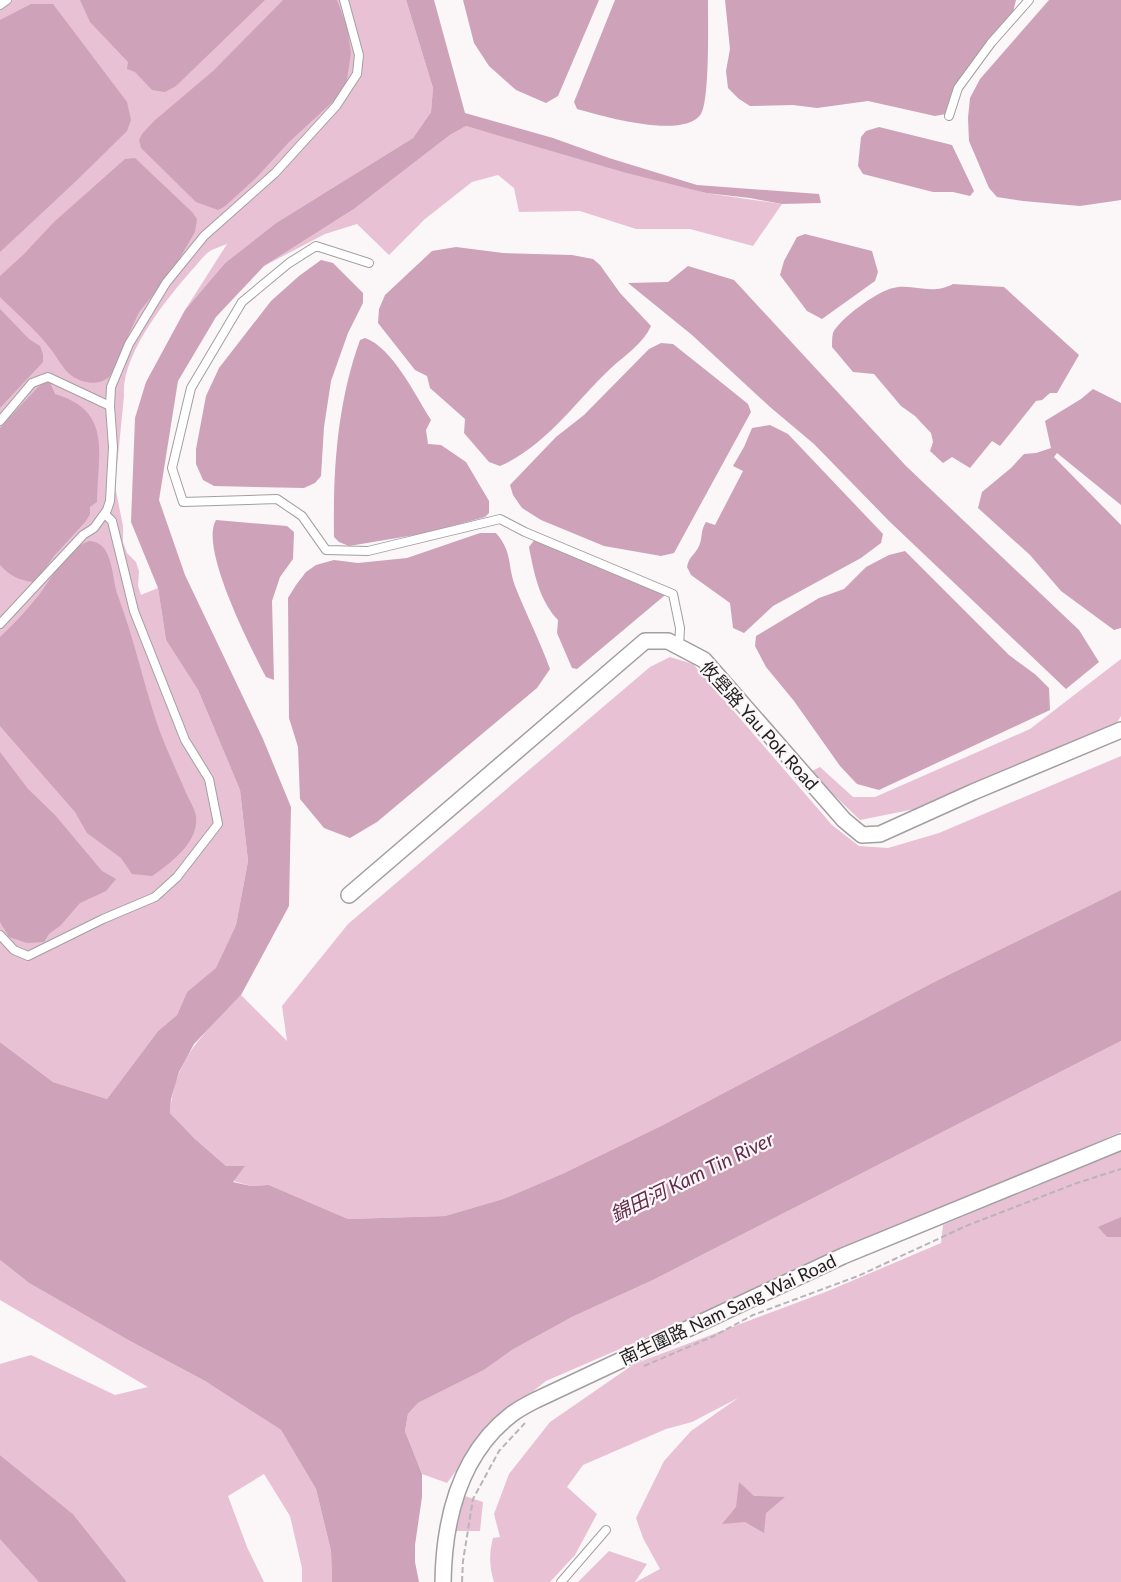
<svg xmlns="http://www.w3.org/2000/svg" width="1121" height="1582" font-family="Lato,'Noto Sans TC',sans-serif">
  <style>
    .green { fill: #e8c1d5 }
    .water { fill: #cea2b9 }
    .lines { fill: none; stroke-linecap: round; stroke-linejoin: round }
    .service-casing { stroke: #a39fa1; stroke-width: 10 }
    .minor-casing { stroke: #a39fa1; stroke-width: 18 }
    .path { stroke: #b9b5b7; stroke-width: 2; stroke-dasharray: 6 3; stroke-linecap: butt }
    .service { stroke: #fff; stroke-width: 8 }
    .minor { stroke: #fff; stroke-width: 15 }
    .labels { text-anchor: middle; stroke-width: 4.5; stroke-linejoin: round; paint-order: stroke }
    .street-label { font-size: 18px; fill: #201f20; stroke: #fbf6f8 }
    .water-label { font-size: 20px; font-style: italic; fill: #632c4d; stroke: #fbf6f8 }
  </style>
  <rect width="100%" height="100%" fill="#fbf6f8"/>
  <g class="green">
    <path d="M0,0H406L433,88L431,112L413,138L276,223L225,263L185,310L227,244C222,246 215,248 210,251C203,256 197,265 191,271C165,301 121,355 124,396L115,486L123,526V542L127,553L136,562L139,571L138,586L141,595L158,588L166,640L198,690L240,790L248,861L236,925L216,969L187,992L177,1015L158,1031L107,1099L53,1082L0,1042Z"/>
    <path d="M466,126L706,193L782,204L753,246L690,229H636L580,211L519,212L514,188L498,175L472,182L425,219L389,255L357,224L325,234L264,266L354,209L450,135Z"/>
    <path d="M670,657L693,664L832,825L859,846L888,848L939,833L1121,756V890L938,980L663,1125L562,1174L503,1199L445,1216L348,1219L269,1185L251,1186L233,1181L244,1167L226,1166L194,1138L170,1113C175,1056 204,1034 241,995L287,1041L282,1006L348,924L650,667Z"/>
    <path d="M1121,659V716L1116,724L925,807L860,820L810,772L820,767L853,797H875L1030,729Z"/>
    <path d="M1121,1041V1132L546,1381L490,1425L447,1483L422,1474L405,1431L408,1414L418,1403L484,1370L512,1350L572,1317L653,1280Z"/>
    <path d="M1121,1151V1582H636L660,1569L643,1538L636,1518L664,1461L691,1431L738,1398L692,1422L666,1429L583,1465L567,1487L597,1514L575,1555L550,1582H494C489,1566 489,1554 493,1538L500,1537L494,1514L509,1474L550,1422L634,1364L828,1291L941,1243L943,1225Z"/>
    <path d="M0,1260L29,1283L130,1341L205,1381L281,1430L316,1489L331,1551L332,1582H302V1568L290,1516L264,1474L228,1496L247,1547L264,1582H127L73,1514L0,1455V1364L31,1355L115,1395L148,1387L0,1300Z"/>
    <path d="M462,1495L483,1502L480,1531H455Z"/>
    <path d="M0,1528L54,1582H0Z"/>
    <path d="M609,1551L647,1564L635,1582H578Z"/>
  </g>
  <g class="water">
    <path d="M80,0H265L176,86L165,92L152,90L135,72L127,69L128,62L90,22Z"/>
    <path d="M283,0H337L347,27L351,53L346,86L339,96L289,142L256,178L224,207L218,210L196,202L141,148L139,140L142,134L154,121L213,71Z"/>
    <path d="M406,0H434L465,113L553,138L609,158L697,185L819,194L821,203L782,204L750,198L706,193L623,172L466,126L450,135L354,209L264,266L216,317L178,381L159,500L185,575L263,739L291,807L289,906L241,995L194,1044L179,1072L171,1099L170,1113L194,1138L226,1166H245L233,1182L251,1186L269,1185L348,1219L445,1216L503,1199L562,1174L663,1125L938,980L1121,890V1041L653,1280L572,1317L512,1350L484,1370L418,1403L408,1414L405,1431L422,1474V1497L415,1545V1562L419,1582H332L331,1551L316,1489L281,1430L205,1381L130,1341L29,1283L0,1260V1042L53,1082L107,1099L158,1031L177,1015L187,992L216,968L236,925L248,861L240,790L198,690L166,640L158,588L131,522L135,418L146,382L185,310L225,263L276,223L413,138L431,112L433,88Z"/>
    <path d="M463,0H599L558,96L546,103L516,90L489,66L474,43Z"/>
    <path d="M615,0H708C708,21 710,100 701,114C684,140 602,116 577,109L574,102Z"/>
    <path d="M725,0H1016L1012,17L962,78L946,114L935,116L868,101L817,108L793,105L750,106L739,99L728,88L726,71L730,49Z"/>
    <path d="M1049,0H1121V200L1080,206L1023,201L997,197L989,188L969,141L968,118L970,98L980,79Z"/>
    <path d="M31,4H53L127,102L131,120L127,131L74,183L0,252V20Z"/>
    <path d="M879,127L952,145L974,191L970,196L953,192H933L863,174L858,166L861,137L866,131Z"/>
    <path d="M135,158L192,212L197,219L195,232L171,273L139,312L110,376C100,386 84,384 72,376C62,369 57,356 49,347C35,329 16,313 0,297V276L23,255L54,222L125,159Z"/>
    <path d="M805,234L872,251L878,272L875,281L822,319L807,311L780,275L784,261L797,237Z"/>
    <path d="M456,247L503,253L572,255L593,259L600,265L620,293L651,326C643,344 625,355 610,369C575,402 546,446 500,466L489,462L464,433L465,419L430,388L427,376L415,370L378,323L379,309L385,295L432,251Z"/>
    <path d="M321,260L333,263L363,293V303L348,333L331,381L324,427L321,476L315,483L304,488L214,486L203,480L196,464V449L206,396L219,368L271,301L299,276Z"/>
    <path d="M688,266L734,280L906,466L1079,630L1099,662L1066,689L889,521L814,444L770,407L692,335L628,283L668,282Z"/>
    <path d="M953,284L1004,287L1079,355L1057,393H1050L1042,400L1036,401L1000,446L992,441L970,468L952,457L943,463L930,451L933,442L931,433L915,416L901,406L874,374L853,372L832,347C832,343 832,337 833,333C839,319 878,291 893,288C914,283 930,296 953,284Z"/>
    <path d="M0,309L29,339L40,346L43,354V362L0,408Z"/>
    <path d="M365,338C393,348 415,395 431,420L426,430L428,444L441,445L466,462L489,501V513L485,517L427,533L349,546L339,542L334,537C333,470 337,404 360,340Z"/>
    <path d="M661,343L673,344L717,379L748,404L751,412L674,553L661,556L604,546L541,520L522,508L513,495L510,485L556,437L584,415L649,349Z"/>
    <path d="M49,380L55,394C114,411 97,456 97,502L90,507V514L86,521L54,556L38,579L33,582C19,580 10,576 0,565V428L38,387Z"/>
    <path d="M1093,389L1121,403V505L1057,453L1054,457L1121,525V628L1114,630L1061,591L1030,555L978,508L982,492L1011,468L1024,454L1036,453L1051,448L1045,421L1081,399Z"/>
    <path d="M770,425L788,434L883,534L881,543L861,558L773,606L744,633L733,628L730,603L691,575L687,567C689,556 695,555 699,546C703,537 700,531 706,522L715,525L743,471L733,466L744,447L752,428Z"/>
    <path d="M216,520L287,526L294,532L293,559L280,577L272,601L274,680L266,677C251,648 199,548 216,520Z"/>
    <path d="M480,533H496C513,553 507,564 515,586C526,614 540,641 550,669L537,688L377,822L350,838L324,828L300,799L298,747L289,718L288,598L296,585L306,572L316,565L334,560L358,563L407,558Z"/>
    <path d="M535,539L629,570L633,575L665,592L664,596L577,669L572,668L557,633L558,620C539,600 534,573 529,547Z"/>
    <path d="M89,541C114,542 111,577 118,596C135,641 144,687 160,732C168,753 178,774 187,795C190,801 195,810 196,816C199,843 170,863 152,876L132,874L121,858L87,833L75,812L0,726V637C14,624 27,610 39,595C55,574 63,551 89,541Z"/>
    <path d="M905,551L1009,655L1036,675L1049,688L1050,710L879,790L857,784L840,766L794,701L766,667L755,646L756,636L819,598L844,589L866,567L889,555Z"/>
    <path d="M0,752L28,789L55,815L102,871L116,879L106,891L80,903L61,925L49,934L44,942L27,943L9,937L0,922Z"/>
    <path d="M1121,1217V1237H1107L1098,1227Z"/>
    <path d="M0,1455L73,1514L127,1582H39L0,1539Z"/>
    <path d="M739,1482L754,1496L785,1497L766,1513L764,1533L745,1522L722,1524L736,1507Z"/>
  </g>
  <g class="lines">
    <defs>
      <g id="service">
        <path d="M0,5L7,0"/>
        <path d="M949,116L958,88L991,43L1029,0"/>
        <path d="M369,263L316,246L289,263L242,302L191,388L172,468L183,502L277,499L302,516L326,550L368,551L500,519L525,532L673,594L680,628L679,647"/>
        <path d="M0,421L32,383L48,377L110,406"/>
        <path d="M0,624L83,535L94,528L107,510L110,501L113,447L110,406L111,387L129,344L166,283L204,236L275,173L336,106L357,74L359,55L344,0"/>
        <path d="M0,935L14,950L28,956L103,919L155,897L177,877L218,824L209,779L185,740L134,611L112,521L105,514"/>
        <path d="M561,1582L606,1530"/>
      </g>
      <g id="minor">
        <path d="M349,895L645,641H668L704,660L844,820L862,835L880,834L973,792L1121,730"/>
        <path d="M443,1582C444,1519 460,1454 512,1414C519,1409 528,1404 536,1400L843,1256L1121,1142"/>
      </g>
    </defs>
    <use href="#service" class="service-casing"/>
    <use href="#minor" class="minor-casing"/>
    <g class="path">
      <path d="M644,1366L714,1336L753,1315L858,1276L966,1226L1077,1183L1121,1169"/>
      <path d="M462,1582L463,1561L473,1499L499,1451L525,1423"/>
    </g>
    <use href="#service" class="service"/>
    <use href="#minor" class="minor"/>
  </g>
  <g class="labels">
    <g class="street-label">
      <text transform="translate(759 726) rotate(48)" y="6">攸壆路 Yau Pok Road</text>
      <text transform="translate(728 1310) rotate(-25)" y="6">南生圍路 Nam Sang Wai Road</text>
    </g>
    <g class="water-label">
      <text transform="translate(692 1177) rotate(-26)" y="7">錦田河 Kam Tin River</text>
    </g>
  </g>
</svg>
